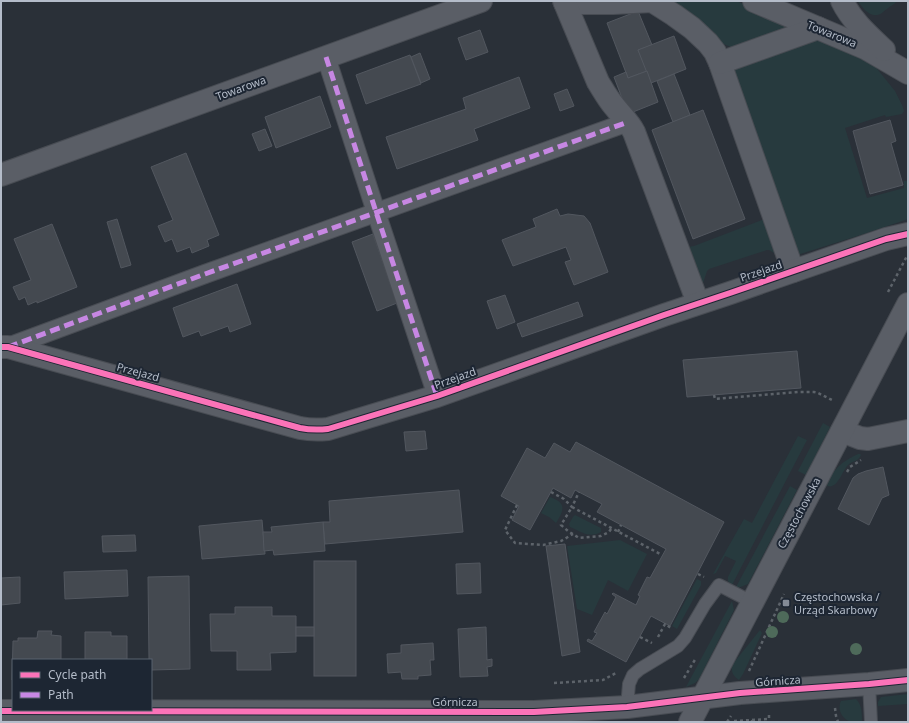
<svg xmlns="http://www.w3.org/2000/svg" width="909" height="723" font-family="'Noto Sans',sans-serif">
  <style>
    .green { fill: #273a3e }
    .building { fill: #444950; stroke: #52575f }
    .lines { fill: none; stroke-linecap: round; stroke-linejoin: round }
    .service-casing { stroke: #484c53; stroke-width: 14 }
    .pedestrian-casing { stroke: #484c53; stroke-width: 20 }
    .minor-casing { stroke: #484c53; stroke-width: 24 }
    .path { stroke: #5d636a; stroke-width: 2.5; stroke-dasharray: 3 3; stroke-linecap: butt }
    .service { stroke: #5a5e66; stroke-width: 12 }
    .pedestrian { stroke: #5a5e66; stroke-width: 18 }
    .minor { stroke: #5a5e66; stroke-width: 22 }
    .quiet { stroke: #c787e3; stroke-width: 5; stroke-dasharray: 10 5; stroke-linecap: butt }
    .cycleway-casing { stroke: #1d2633; stroke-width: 8 }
    .cycleway { stroke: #fb73b8; stroke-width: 6 }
    .tree { fill: #4e6a5a }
    .poi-dot { fill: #848b96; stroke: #1d2633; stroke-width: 1.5 }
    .labels { text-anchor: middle; stroke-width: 4; stroke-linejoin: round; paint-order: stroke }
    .street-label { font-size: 11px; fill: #b4bcc9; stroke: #1d2633 }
    .poi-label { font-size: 11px; fill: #b4bcc9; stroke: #1d2633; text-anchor: start }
  </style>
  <rect width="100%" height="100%" fill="#2a3038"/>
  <g class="green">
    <path d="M675,1H736L797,26L733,48L719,42L675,8Z"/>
    <path d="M858,1H897C894,5 890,6 887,9C885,10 883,12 882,13C872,20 863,9 858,1Z"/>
    <path d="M817,36L866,55L895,91L902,105L904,111L902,114L886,117L885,115L845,128L867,198L904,188V181H908V219L867,233L797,255L732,66Z"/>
    <path d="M767,218L776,254L769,250H767L709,269L707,271L702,286L688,247L694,246Z"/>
    <path d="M823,423L830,427L806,475L798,471Z"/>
    <path d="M798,436L807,440L732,585L728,581V577L736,561L725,556L716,573L713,574L744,519L752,523Z"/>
    <path d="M858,454H860L861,455C857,463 853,460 848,465C843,470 839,484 832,486C830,487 828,486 826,485C834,469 841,462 858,454Z"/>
    <path d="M790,486L797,490L748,584L738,588L736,587Z"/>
    <path d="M550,497C567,503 564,510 556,523L549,517L541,513Z"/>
    <path d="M575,515L601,528V532C588,539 581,531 570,527L569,524C571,521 572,517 575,515Z"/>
    <path d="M620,540L647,554L628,591L608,580L592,615L577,609L567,546Z"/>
    <path d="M697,579L701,581V585L700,587L677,629L672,626Z"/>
    <path d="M732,601L734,610L699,679L695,683L686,687Z"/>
    <path d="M760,630L762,633L743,674L739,680C733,676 731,672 732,665Z"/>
    <path d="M908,694V704L878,706V702L881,697Z"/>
    <path d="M856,699C862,705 862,713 862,722C859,722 855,723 852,722C842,720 837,709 841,701Z"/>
  </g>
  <g class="building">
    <path d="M638,11L652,45L638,50L647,71L628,78L607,23Z"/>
    <path d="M480,30L488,52L466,60L458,38Z"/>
    <path d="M674,36L686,69L651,83L638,50Z"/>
    <path d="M420,53L430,79L421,83L411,57Z"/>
    <path d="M410,55L421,84L366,104L356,75Z"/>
    <path d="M647,71L658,102L628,114L614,77L626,72L628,78Z"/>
    <path d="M674,74L690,115L673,122L657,81Z"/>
    <path d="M519,77L530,108L474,129L478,140L397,169L386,137L466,109L463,98Z"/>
    <path d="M567,89L574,106L560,111L554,94Z"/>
    <path d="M320,96L331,127L276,148L265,117Z"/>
    <path d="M703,110L745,219L693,239L652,130Z"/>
    <path d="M890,120L896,141L891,143L903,185L870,194L853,131Z"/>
    <path d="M265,129L272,146L259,151L252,134Z"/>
    <path d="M186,153L219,235L207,240L209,246L192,253L190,247L177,252L172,239L165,242L158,226L173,220L151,167Z"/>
    <path d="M557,209L560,216L568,214L584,216L590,223L608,272L574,285L565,262L571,260L566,247L513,266L502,240L536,227L533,219Z"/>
    <path d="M117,219L131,265L121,268L107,222Z"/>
    <path d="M52,224L77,287L37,303V301L28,305L25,297L19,300L13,287L31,280L14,239Z"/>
    <path d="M373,234L397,303L377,311L352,242Z"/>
    <path d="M237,284L251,324L230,332L228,326L201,336L199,331L183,337L173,308Z"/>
    <path d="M505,295L515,322L497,329L487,301Z"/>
    <path d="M578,302L583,316L522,337L517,324Z"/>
    <path d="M797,351L801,388L687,397L683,360Z"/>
    <path d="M425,431L427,449L406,451L404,432Z"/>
    <path d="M576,442L724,522L670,626L651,616L626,662L587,641L588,639L592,641L597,633L594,632L605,612L607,614L616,597L612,594L613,593L636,605L640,596L638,595L647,577L650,578L666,549L597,512L602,504L575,490L571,498L553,488L530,530L512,520L519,506L501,496L527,448L545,458L554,443L570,452Z"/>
    <path d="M883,467L889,495L882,498L869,525L838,509L853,478L858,474L866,471Z"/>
    <path d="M459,490L463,532L325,544L323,522H330L329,501Z"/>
    <path d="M262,520L265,554L202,559L199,526Z"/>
    <path d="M323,522L325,551L274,555L273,550L264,551L263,532H272L271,527Z"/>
    <path d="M135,535L136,551L103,552L102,536Z"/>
    <path d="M565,544L580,652L562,656L546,546Z"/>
    <rect x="314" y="561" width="42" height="115"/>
    <path d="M480,563L481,593L457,594L456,564Z"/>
    <path d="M127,570L128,596L65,599L64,572Z"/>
    <path d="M189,576L190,669L151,670V660H149L148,577Z"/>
    <path d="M20,577V603L1,605V578Z"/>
    <path d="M235,607H272V616H296V652L270,653L271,670H237V651H211L210,614H235Z"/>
    <rect x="296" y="627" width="18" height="9"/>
    <path d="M486,627L487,660L492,659V666L487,667L488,676L460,677L458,629Z"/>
    <path d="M38,631H52L51,635L61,636V660H13V680H12L13,641H18V638H37Z"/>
    <path d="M85,632H111V636H127V660H85Z"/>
    <path d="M433,643L434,660H430L431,675L418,676V679H402L401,672L388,673L387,654L401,653V645Z"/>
  </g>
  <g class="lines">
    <defs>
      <g id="service">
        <path d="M869,684L871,722"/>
        <path d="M627,707L629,684L633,675L640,669L678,646L685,638L705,604L719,585L752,602"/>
      </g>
      <g id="pedestrian">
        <path d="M326,57L376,212L437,396"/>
        <path d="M8,347L205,274L628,122"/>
      </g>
      <g id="minor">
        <path d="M564,1L565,3H613L652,1L674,15L692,28L708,43L715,52L720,63L793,271"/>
        <path d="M754,1L865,48L908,73"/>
        <path d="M842,1C852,21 868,35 884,50"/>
        <path d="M565,3L598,82C603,90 608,99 614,106C621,115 629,122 634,132L698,303"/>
        <path d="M720,63L818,28"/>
        <path d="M1,175L481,1"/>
        <path d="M1,347H8L300,428C310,430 318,430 328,429L437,396L664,315L730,293L886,239L908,234"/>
        <path d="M842,431L860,438L868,439L908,431"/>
        <path d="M1,711L534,712L627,707L740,693L869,684L908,680"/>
        <path d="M690,722L908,304"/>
      </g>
    </defs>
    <use href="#service" class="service-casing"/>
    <use href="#pedestrian" class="pedestrian-casing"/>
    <use href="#minor" class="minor-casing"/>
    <g class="path">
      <path d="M888,292L907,256"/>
      <path d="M714,395L715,399L798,392H814L818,393L832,400"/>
      <path d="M847,472L850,467L861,460"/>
      <path d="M551,492L564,499L572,507L579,492"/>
      <path d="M517,505L505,530L515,543L543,545L561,541L573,534"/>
      <path d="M611,529L609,532L601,536L579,538L568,531L561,525L572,507L662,555"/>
      <path d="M618,532L621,525"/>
      <path d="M698,574L704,577"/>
      <path d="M640,637L652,643"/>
      <path d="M658,637L665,624L671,628"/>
      <path d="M749,671L784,594"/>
      <path d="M684,678L696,658"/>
      <path d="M554,683L603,680L616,673"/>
      <path d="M835,708L836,716L838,722"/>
      <path d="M752,720L769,719V713"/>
      <path d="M734,721L752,720V721"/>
      <path d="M727,722L731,716"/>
    </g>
    <use href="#service" class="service"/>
    <use href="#pedestrian" class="pedestrian"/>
    <use href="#minor" class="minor"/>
    <g class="quiet">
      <path d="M326,57L376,212L437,396"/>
      <path d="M8,347L205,274L628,122"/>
    </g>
    <defs>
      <g id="cycleway">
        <path d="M1,347H8L300,428C310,430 318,430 328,429L437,396L664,315L730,293L886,239L908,234"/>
        <path d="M1,711L534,712L627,707L740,693L869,684L908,680"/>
      </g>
    </defs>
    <use href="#cycleway" class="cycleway-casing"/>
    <use href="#cycleway" class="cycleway"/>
  </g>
  <g class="tree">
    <circle cx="783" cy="617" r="6"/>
    <circle cx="772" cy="632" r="6"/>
    <circle cx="856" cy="649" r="6"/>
  </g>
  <rect class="poi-dot" x="782" y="599" width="8" height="8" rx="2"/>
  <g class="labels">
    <g class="street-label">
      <text transform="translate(832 34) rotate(22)" y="4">Towarowa</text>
      <text transform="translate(241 88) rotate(-20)" y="4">Towarowa</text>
      <text transform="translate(761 271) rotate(-19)" y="4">Przejazd</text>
      <text transform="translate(138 372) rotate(15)" y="4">Przejazd</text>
      <text transform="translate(455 378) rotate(-20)" y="4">Przejazd</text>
      <text transform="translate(799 513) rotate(-62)" y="4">Częstochowska</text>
      <text transform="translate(778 681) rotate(-4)" y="4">Górnicza</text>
      <text x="455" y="706">Górnicza</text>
    </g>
    <g class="poi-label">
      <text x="794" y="601">Częstochowska /<tspan x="794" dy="13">Urząd Skarbowy</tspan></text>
    </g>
  </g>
  <rect width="909" height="723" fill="none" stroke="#b4bcc9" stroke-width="4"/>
  <rect x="12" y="659" width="140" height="52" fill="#1d2633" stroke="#59626f"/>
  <rect x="20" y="672" width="20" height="6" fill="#fb73b8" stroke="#59626f"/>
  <text x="48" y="679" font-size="12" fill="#b4bcc9">Cycle path</text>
  <rect x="20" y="692" width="20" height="6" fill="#c787e3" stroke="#59626f"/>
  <text x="48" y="699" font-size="12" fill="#b4bcc9">Path</text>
</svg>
